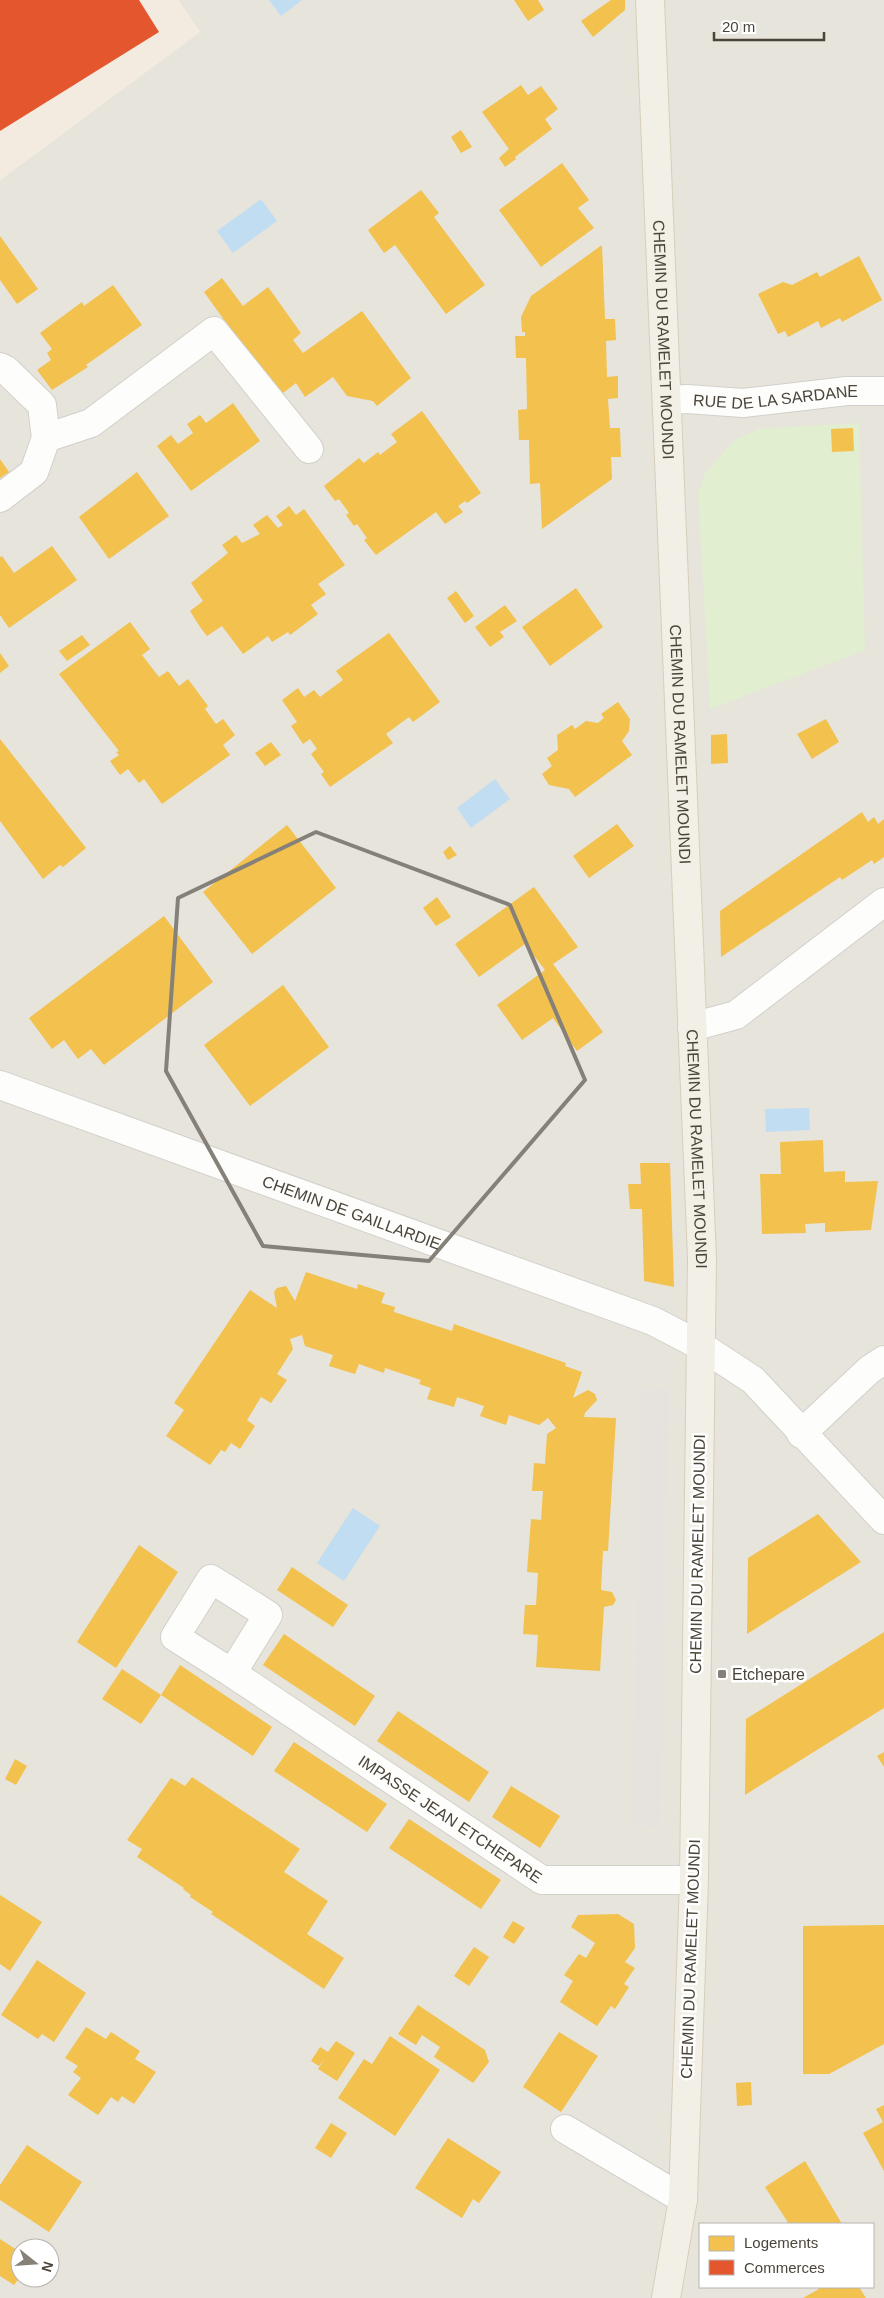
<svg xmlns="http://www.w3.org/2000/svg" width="884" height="2298" font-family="Helvetica,sans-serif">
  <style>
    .residential { fill: #e7e4dc; fill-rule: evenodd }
    .commercial { fill: #f3ebdf }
    .green { fill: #e1eecf }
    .parking { fill: #e6e3df }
    .water { fill: #c0ddf1 }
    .homes { fill: #f2c14e }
    .shops { fill: #e4572e }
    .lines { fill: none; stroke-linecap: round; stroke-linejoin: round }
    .minor-casing { stroke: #d2d0cb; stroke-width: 30 }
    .major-casing { stroke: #d6cebb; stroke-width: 30 }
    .minor { stroke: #fdfdfc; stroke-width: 28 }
    .major { stroke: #f2efe6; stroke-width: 28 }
    .marked { fill: none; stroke: #868178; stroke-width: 4; stroke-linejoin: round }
    .poi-dot { fill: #868178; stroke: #fff; stroke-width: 2 }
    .labels { text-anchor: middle; stroke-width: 5; stroke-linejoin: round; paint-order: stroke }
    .street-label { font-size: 16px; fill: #4b4439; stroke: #fff }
    .poi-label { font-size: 16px; fill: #4b4439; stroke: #fff; text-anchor: start }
  </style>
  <rect width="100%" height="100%" fill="#f4f2ee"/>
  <path class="residential" d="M178,0H884V2298H0V180L200,32ZM700,2224H873V2287H700ZM20,2248H50V2278H20Z"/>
  <path class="commercial" d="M0,0H178L200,32L0,180Z"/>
  <path class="green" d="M859,423L865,650L710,709L698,494L705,474L722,454L735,440L759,429Z"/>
  <path class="parking" d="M642,1389L669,1390L660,1827L632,1826Z"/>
  <g class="water">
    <path d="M269,0H302L281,16Z"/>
    <path d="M261,199L277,221L233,253L217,231Z"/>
    <path d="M495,779L510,799L471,828L457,808Z"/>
    <path d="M809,1108L810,1130L766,1132L765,1109Z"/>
    <path d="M353,1508L380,1526L344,1581L317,1563Z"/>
  </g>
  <g class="homes">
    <path d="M514,0H538L544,10L528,21Z"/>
    <path d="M611,0H625V10L593,37L581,21Z"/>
    <path d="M521,85L528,95L541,86L558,109L545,119L552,129L515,157L516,159L505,167L499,158L509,149L482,112Z"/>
    <path d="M461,130L472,147L461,153L451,137Z"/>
    <path d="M562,163L589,200L578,208L594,228L541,267L499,210Z"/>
    <path d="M421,190L439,213L434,217L485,285L446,314L395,245L384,253L368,230Z"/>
    <path d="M0,236L38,289L17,304L0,280Z"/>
    <path d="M602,245L605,319H615L616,340L606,341L607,377L618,376V398L608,399L610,428H620L621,457H611L612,479L542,529L540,483L530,484L529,440H519L518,410L527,409L526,358H516L515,336H525V332H522L521,317L531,296Z"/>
    <path d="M859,256L882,300L842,322L840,318L821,328L818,321L788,337L785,331L778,334L758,294L783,282L792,285L817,272L820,277Z"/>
    <path d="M222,278L243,306L268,287L301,333L293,340L303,353L362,311L411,378L377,406L373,401L347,396L333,377L305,397L296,383L279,396L204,292Z"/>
    <path d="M113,285L142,325L86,365L88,367L52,390L37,370L51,360L47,353L52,349L40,333L82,302L84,306Z"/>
    <path d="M233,403L260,441L191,491L157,446L171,435L178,444L193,433L187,424L200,415L206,423Z"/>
    <path d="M422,411L481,493L467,503L465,501L458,506L463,512L445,524L436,512L376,555L364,540L367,538L357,524L354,526L346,515L349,513L339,499L335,501L324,486L359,458L364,463L378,452L380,455L397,442L391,434Z"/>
    <path d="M853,428L854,451L832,452L831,429Z"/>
    <path d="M0,459L9,472L0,478Z"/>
    <path d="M137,472L169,516L109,559L79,517Z"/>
    <path d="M289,506L296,515L304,509L345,565L318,584L326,594L311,605L318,614L290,635L288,632L272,642L268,636L243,654L222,626L207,636L200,627L190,611L203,601L191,583L228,553L222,545L236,535L242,543L260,534L253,525L267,515L278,528L283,525L276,516Z"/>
    <path d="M52,546L77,580L9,628L0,615V557L2,556L14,573Z"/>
    <path d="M576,588L603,627L550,666L522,627Z"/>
    <path d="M456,591L474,616L465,623L447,598Z"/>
    <path d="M505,605L517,621L500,632L504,637L490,647L475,627Z"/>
    <path d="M130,622L150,649L142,655L159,677L168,671L179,686L188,679L208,706L205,709L216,724L223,719L235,735L223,745L230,755L162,804L144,779L139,783L128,769L120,775L110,761L119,755L116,752L119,751L59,674Z"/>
    <path d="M389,633L440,702L413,722L409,717L386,734L393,743L330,787L321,774L324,772L311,754L317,749L310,739L303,744L291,726L297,722L282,700L298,688L304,697L314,690L320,697L343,680L336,671Z"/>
    <path d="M82,635L90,645L67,661L59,651Z"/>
    <path d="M0,653L9,666L0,673Z"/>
    <path d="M618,702L630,719L629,731L622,741L632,755L575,797L569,789L549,785L542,774L552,766L547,758L558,750L557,735L572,725L575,729L586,721L598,723L604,718L601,714Z"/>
    <path d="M826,719L839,742L812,759L797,734Z"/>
    <path d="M727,734L728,763L711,764V735Z"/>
    <path d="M0,739L86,848L63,867L60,865L43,879L0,821Z"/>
    <path d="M271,742L281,755L265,766L255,753Z"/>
    <path d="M862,812L868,822L874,817L878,824L884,819V857L874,864L872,860L842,880L840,877L721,957L720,911Z"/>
    <path d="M617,824L634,846L589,878L573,856Z"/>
    <path d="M287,825L336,888L252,954L203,892Z"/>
    <path d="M450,846L457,855L448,860L443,852Z"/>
    <path d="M534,887L578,947L553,964L603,1032L577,1051L553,1018L522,1040L497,1005L545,970L525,944L479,977L455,944Z"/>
    <path d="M437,897L451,917L436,926L423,908Z"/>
    <path d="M164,916L213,982L104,1065L91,1049L78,1059L64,1040L52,1049L29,1018Z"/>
    <path d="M283,985L329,1047L250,1106L204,1045Z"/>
    <path d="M823,1140L824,1172L845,1171V1182L878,1181L871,1230L825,1232V1223L805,1224L806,1233L762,1234L760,1174H781L780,1142Z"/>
    <path d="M640,1163H670L674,1287L644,1281L642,1209H630L628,1184H641Z"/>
    <path d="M306,1272L357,1289L358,1284L385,1293L381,1303L395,1307L394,1312L452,1331L454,1324L566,1363L565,1366L582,1372L573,1398L588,1390L595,1394L597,1400L585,1413L584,1417L616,1418L608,1551H603L601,1590L612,1592L616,1600L613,1605L604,1607L600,1671L536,1667L538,1635L523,1634L525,1605H536L538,1573L527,1572L531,1519L541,1520L543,1491H532L534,1463L545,1464L547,1434L556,1428L548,1418L539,1425L509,1415L506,1425L480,1416L484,1406L457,1397L454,1407L427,1399L431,1388L419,1384L421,1380L385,1368L384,1373L359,1364L355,1374L329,1366L333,1355L305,1346L302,1335L290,1339L293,1349L277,1374L287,1380L271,1403L261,1397L247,1420L255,1426L240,1449L231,1443L225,1452L221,1450L210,1465L166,1436L184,1410L174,1403L250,1290L277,1308L274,1292L277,1288L286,1286L295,1301Z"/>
    <path d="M818,1514L861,1562L747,1634L748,1558Z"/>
    <path d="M139,1545L178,1572L116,1668L77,1642Z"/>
    <path d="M292,1567L348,1605L333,1627L277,1590Z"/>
    <path d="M884,1632V1708L745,1795L746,1719Z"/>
    <path d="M284,1634L375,1696L355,1726L263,1665Z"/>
    <path d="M180,1665L272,1727L253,1756L161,1695L141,1724L102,1699L122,1669L161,1695Z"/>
    <path d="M398,1711L489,1772L469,1802L377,1741Z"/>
    <path d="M294,1742L387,1804L367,1832L274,1771Z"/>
    <path d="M884,1752V1767L877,1756Z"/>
    <path d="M15,1759L27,1766L16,1785L5,1779Z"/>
    <path d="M192,1777L300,1849L284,1872L328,1901L307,1934L344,1958L324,1989L211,1914L213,1912L190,1897L191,1895L183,1889L184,1888L137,1857L142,1849L127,1840L171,1778L185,1786Z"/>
    <path d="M511,1786L560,1816L540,1848L492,1817Z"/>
    <path d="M409,1819L501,1880L481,1909L389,1848Z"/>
    <path d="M0,1895L42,1922L10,1971L0,1964Z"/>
    <path d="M618,1914L634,1924L635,1948L625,1962L635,1968L624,1984L629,1987L615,2009L611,2006L597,2026L560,2002L573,1981L564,1975L579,1954L586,1958L595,1943L571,1927L578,1915Z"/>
    <path d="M513,1921L525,1928L514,1944L503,1937Z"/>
    <path d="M884,1925V2044L829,2074H803V1926Z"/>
    <path d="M474,1947L489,1957L469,1986L454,1976Z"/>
    <path d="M37,1960L86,1993L54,2042L42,2034L38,2039L1,2015Z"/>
    <path d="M418,2005L485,2050L489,2062L473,2083L434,2057L440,2047L422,2035L416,2045L398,2034Z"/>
    <path d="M86,2027L106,2039L111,2032L140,2051L135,2059L156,2072L134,2104L122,2096L118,2102L111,2097L98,2115L68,2095L81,2078L73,2072L78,2066L65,2058Z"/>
    <path d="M559,2032L598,2056L561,2112L523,2087Z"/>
    <path d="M390,2036L440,2070L395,2136L338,2098L364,2059L372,2064Z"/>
    <path d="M336,2041L355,2053L337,2081L318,2069L325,2058L319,2066L311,2061L320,2047L328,2052Z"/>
    <path d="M751,2082L752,2105L737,2106L736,2083Z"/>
    <path d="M884,2105V2171L863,2133L883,2122L876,2109Z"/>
    <path d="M331,2123L347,2133L331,2158L315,2148Z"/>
    <path d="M448,2138L501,2172L479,2203L473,2199L462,2218L415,2188Z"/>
    <path d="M27,2145L82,2182L49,2232L0,2200V2185Z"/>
    <path d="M805,2161L842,2224H789L765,2187Z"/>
    <path d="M0,2239L20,2252V2277L14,2285L0,2276Z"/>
    <path d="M817,2287H859L866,2298H803L819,2289Z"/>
  </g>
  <path class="shops" d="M0,0H139L159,32L0,131Z"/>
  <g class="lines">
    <defs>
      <g id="minor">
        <path d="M0,367L6,370L42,405L46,438"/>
        <path id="s1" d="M667,400L687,399L743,403L847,391H884"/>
        <path d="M0,498L34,472L46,438L91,423L214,331L309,449"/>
        <path d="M692,1027L736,1015L884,902"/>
        <path id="s2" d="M0,1085L653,1321L701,1346L753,1380L884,1520"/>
        <path d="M801,1434L869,1370L884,1360"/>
        <path id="s3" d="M232,1673L268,1615L211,1579L175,1637L232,1673L542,1880H694"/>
        <path d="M565,2129L683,2199"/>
      </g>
      <g id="major">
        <path id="s4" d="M650,0L702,1259L694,1880L683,2199L666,2298"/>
      </g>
    </defs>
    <use href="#minor" class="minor-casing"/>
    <use href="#major" class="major-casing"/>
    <use href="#minor" class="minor"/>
    <use href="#major" class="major"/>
  </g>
  <path class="marked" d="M316,832L510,905L585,1080L429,1261L263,1246L166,1071L178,898Z"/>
  <rect class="poi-dot" x="717" y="1669" width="10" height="10" rx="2.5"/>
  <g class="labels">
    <g class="street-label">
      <text dy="6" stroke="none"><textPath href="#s4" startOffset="340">CHEMIN DU RAMELET MOUNDI</textPath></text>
      <text dy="6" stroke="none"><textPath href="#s1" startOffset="109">RUE DE LA SARDANE</textPath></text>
      <text dy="6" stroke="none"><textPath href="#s4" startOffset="745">CHEMIN DU RAMELET MOUNDI</textPath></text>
      <text dy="6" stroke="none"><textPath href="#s4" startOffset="1150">CHEMIN DU RAMELET MOUNDI</textPath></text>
      <text dy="6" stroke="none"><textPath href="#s2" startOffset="374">CHEMIN DE GAILLARDIE</textPath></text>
      <text transform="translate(697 1554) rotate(-89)" y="6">CHEMIN DU RAMELET MOUNDI</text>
      <text dy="6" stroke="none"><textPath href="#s3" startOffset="534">IMPASSE JEAN ETCHEPARE</textPath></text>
      <text transform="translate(690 1959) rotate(-88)" y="6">CHEMIN DU RAMELET MOUNDI</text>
    </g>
    <g class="poi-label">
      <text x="732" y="1680">Etchepare</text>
    </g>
  </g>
  <rect x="699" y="2223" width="175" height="65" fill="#ffffff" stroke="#b7b4b0"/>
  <rect x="709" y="2236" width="25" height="15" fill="#f2c14e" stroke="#b7b4b0"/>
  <text x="744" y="2248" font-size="15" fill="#4b4439">Logements</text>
  <rect x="709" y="2260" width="25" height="15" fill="#e4572e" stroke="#b7b4b0"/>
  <text x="744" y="2273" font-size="15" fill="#4b4439">Commerces</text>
  <g transform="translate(35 2263) rotate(107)"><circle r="24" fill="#ffffff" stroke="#b7b4b0"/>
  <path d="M0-4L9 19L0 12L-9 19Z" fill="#868178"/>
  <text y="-8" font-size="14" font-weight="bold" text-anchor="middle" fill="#4b4439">N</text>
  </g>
  <path d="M714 32v8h110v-8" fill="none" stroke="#4b4439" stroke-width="2.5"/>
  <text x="722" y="32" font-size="15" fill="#4b4439" stroke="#ffffff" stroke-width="4" paint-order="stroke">20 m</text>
</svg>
